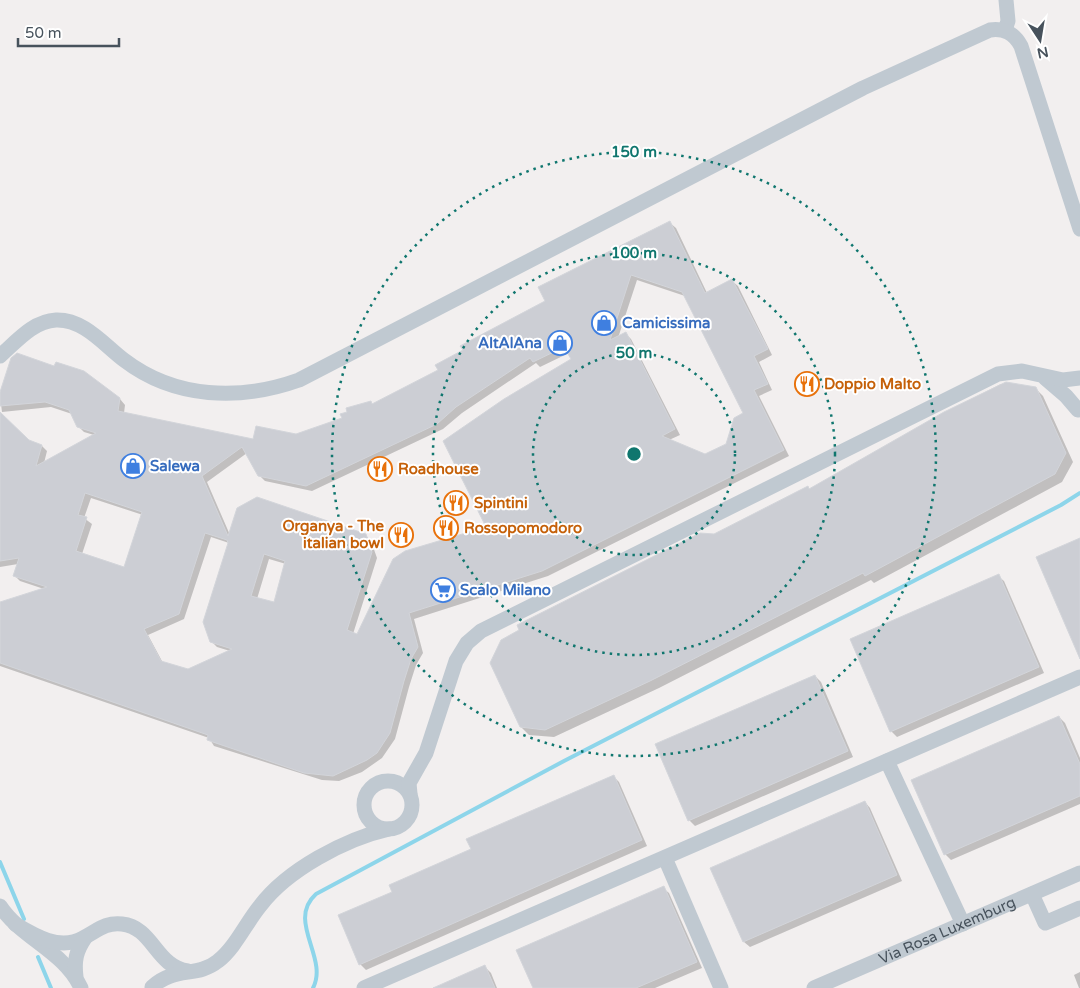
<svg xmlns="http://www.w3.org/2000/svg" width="1080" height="988" font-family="'Varela Round',sans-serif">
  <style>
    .shadow { fill: #0003; fill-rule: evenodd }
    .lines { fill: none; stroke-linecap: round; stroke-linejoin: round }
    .stream { stroke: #8dd5ea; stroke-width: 4 }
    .building { fill: #ccced4; stroke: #d3d5da; fill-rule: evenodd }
    .minor { stroke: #c0c9d1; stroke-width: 15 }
    .ring { fill: none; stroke: #0f766e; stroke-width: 2.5; stroke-dasharray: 2.5 5 }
    .labels { text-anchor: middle; stroke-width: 4; stroke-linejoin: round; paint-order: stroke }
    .shop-label { font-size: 15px; font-weight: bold; fill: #366cbe; stroke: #fff; text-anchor: start }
    .food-label { font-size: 15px; font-weight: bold; fill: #c56008; stroke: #fff; text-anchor: start }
    .street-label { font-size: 15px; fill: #47525c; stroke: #fff }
    .centre { fill: #0f766e; stroke: #fff; stroke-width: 2.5 }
    .ring-label { font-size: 15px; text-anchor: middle; font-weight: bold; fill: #0f766e; stroke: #fff; stroke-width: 4; stroke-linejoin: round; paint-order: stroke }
  </style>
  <rect width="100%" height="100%" fill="#f2efef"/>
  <g class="shadow">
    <path d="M670,223L676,228L707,293L732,281L738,286L772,355L759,362L772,390L759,396L789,456L548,576L414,619L423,653L416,665L409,687L395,739L382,758L362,772L339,781L322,780L214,746L209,738L0,666V604L44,589L20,581L15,576L18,564L0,567V414L28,442L42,446L47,451L44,463L94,435L84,432L78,426L72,414L51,407L2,412L0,396L120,399L125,405L124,413L254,440L296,435L344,419L371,403L373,405L440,371ZM637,280L685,296L745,414L727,445L705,455L669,440L680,435L631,339L626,334L618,338ZM569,353L572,360L488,528L358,636L353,634L377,558L371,541L365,535H230L207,482L247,453L259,475L265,481L312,491L443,429L462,413L536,363L540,367ZM91,498L143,515L125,569L82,554L92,524L84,518ZM211,537L229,543L211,641L217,647L230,651L188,670L163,663L148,635L184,619ZM269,559L286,564L275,603L257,599Z"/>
    <path d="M1001,384L1035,388L1043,396L1073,462L1062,482L874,583L871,580L659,688L554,737L529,735L521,727L714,535L808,487L810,490L944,413Z"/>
    <path d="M998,576L1004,581L1044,673L897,737L891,731Z"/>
    <path d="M815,676L821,682L853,757L695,826L689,820Z"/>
    <path d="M1059,717L1065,723L1080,758V804L951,860L946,855L913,781Z"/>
    <path d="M613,776L619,782L647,846L366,970L360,964L393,892Z"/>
    <path d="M865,802L870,808L902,881L750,947L744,942L712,868Z"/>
    <path d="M663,888L669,893L702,968L655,988H534Z"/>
    <path d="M485,967L491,973L497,988H436Z"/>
    <path d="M1080,972V988H1079L1074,975Z"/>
  </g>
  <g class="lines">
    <g class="stream">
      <path d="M0,862L24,919"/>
      <path d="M38,957L51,988"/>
      <path d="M313,988C329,958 286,921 316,894L564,761L1061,505L1080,493"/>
    </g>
  </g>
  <g class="building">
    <path d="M670,221L705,293L732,279L768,349L754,356L768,384L754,390L784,450L542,571L409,613L418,647L411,659L404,681L390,733L377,753L367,760L333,776L304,773L207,740L208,735L0,663V602L47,587L13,576L19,558L0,561V412L29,440L42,445L36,466L96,433L77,427L69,410L45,402L0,406V392L11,358L17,353L54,366L56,362L84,371L120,398L118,411L253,439L256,426L296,434L342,418L340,414L347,412L346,408L371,401L372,404L438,370L435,365L463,350L460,346L545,301L538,287ZM631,275L682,292L743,413L734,418L726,444L705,454L662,436L675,429L626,332L610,340ZM564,347L571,359L504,399L443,441L486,527L405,551L393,559L357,634L347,630L372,552L366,534L257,497L237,508L228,536L202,476L242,447L258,476L306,486L437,424L456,407L530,358L533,362ZM85,493L142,512L124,567L76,551L87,517L78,515ZM205,533L227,540L228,543L203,622L210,642L232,649L188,669L161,661L144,629L179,614ZM264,554L285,561L274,602L251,596Z"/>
    <path d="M1006,382L1036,387L1066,453L1055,474L865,576L863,573L650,681L545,730L520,727L490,663L501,640L519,630L517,625L700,533L714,534L808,486L809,489L944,412Z"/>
    <path d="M1080,538V659L1036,557Z"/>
    <path d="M999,574L1039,667L890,732L850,639Z"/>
    <path d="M815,675L848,751L688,821L655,744Z"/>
    <path d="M1059,716L1080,764V796L944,855L911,780Z"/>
    <path d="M614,775L642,840L359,965L338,915L392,892L389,885L471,849L466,839Z"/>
    <path d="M865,801L897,875L743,942L710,868Z"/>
    <path d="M664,886L697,962L636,988H533L516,950Z"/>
    <path d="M485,965L495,988H433Z"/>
  </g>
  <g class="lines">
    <g class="minor">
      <path d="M1005,30L1008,21L1006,0"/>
      <path d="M0,356C16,342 33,321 56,320C84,319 104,345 124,360C175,399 240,401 299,380L863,88L990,30C1004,28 1014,33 1021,46L1080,229"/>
      <path d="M1045,378L1066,396L1078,410"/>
      <path d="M887,761L963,924"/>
      <circle cx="388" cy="805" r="24"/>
      <path d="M410,794L409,783L426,753L456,661L467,643L481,631L998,374L1022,371L1063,380L1080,378"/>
      <path d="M665,858L721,988"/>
      <path d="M1032,894L1045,923L1080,908"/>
      <path d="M0,906C22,939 64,951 81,988"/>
      <path d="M15,924C35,936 60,951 83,938C97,931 105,922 122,924C153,927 156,967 188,971"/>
      <path d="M76,977C74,961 76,951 85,938"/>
      <path d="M152,987C175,966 197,978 218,961C235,948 246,923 260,906C287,870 345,839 389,829"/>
      <path d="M364,988L1080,677"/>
      <path id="s1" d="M814,988L1080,873"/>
    </g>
  </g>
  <g class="ring">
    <circle cx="634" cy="454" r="101"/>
    <circle cx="634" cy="454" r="201"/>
    <circle cx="634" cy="454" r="302"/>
  </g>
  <defs>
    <symbol id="shop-ring" viewBox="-11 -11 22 22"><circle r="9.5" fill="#fff" stroke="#3f7fe0" stroke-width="1.5"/><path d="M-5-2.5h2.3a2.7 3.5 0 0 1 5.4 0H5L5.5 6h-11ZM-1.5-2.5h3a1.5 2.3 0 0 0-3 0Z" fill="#3f7fe0"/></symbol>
    <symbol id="restaurant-ring" viewBox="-11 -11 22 22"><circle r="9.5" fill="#fff" stroke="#e8710a" stroke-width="1.5"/><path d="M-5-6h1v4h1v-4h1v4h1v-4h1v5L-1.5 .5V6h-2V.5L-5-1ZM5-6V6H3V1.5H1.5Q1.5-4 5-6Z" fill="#e8710a"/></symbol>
    <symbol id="supermarket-ring" viewBox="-11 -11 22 22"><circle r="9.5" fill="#fff" stroke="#3f7fe0" stroke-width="1.5"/><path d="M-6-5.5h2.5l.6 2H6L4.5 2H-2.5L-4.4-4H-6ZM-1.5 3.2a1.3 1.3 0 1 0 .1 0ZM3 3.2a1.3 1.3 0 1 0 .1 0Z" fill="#3f7fe0"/></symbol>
  </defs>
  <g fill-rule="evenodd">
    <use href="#shop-ring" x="590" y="309" width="28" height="28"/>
    <use href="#shop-ring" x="546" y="329" width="28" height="28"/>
    <use href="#restaurant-ring" x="793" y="370" width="28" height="28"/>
    <use href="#shop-ring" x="119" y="452" width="28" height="28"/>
    <use href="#restaurant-ring" x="366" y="455" width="28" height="28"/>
    <use href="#restaurant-ring" x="442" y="489" width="28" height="28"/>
    <use href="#restaurant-ring" x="432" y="514" width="28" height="28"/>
    <use href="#restaurant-ring" x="387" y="521" width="28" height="28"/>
    <use href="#supermarket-ring" x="429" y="576" width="28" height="28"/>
  </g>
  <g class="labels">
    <g class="shop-label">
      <text x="622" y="328">Camicissima</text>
      <text x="542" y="348" text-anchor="end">AltAlAna</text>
      <text x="150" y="471">Salewa</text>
      <text x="460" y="595">Scalo Milano</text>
    </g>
    <g class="food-label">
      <text x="824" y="389">Doppio Malto</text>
      <text x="398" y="474">Roadhouse</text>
      <text x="474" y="508">Spintini</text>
      <text x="384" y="531" text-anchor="end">Organya - The<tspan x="384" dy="17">italian bowl</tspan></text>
      <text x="464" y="533">Rossopomodoro</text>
    </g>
    <g class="street-label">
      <text dy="5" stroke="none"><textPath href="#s1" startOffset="145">Via Rosa Luxemburg</textPath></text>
    </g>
  </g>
  <circle cx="634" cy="454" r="8" class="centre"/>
  <g class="ring-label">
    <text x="634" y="157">150 m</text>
    <text x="634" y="258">100 m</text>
    <text x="634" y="358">50 m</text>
  </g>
  <g transform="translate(1040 40) rotate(168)" stroke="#ffffff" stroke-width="4" paint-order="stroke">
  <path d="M0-4L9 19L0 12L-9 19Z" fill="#47525c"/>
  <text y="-8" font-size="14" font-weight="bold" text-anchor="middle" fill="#47525c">N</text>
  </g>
  <path d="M18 38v8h101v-8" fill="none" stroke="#47525c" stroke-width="2.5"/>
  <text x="25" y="38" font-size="15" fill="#47525c" stroke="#ffffff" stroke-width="4" paint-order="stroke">50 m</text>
</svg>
